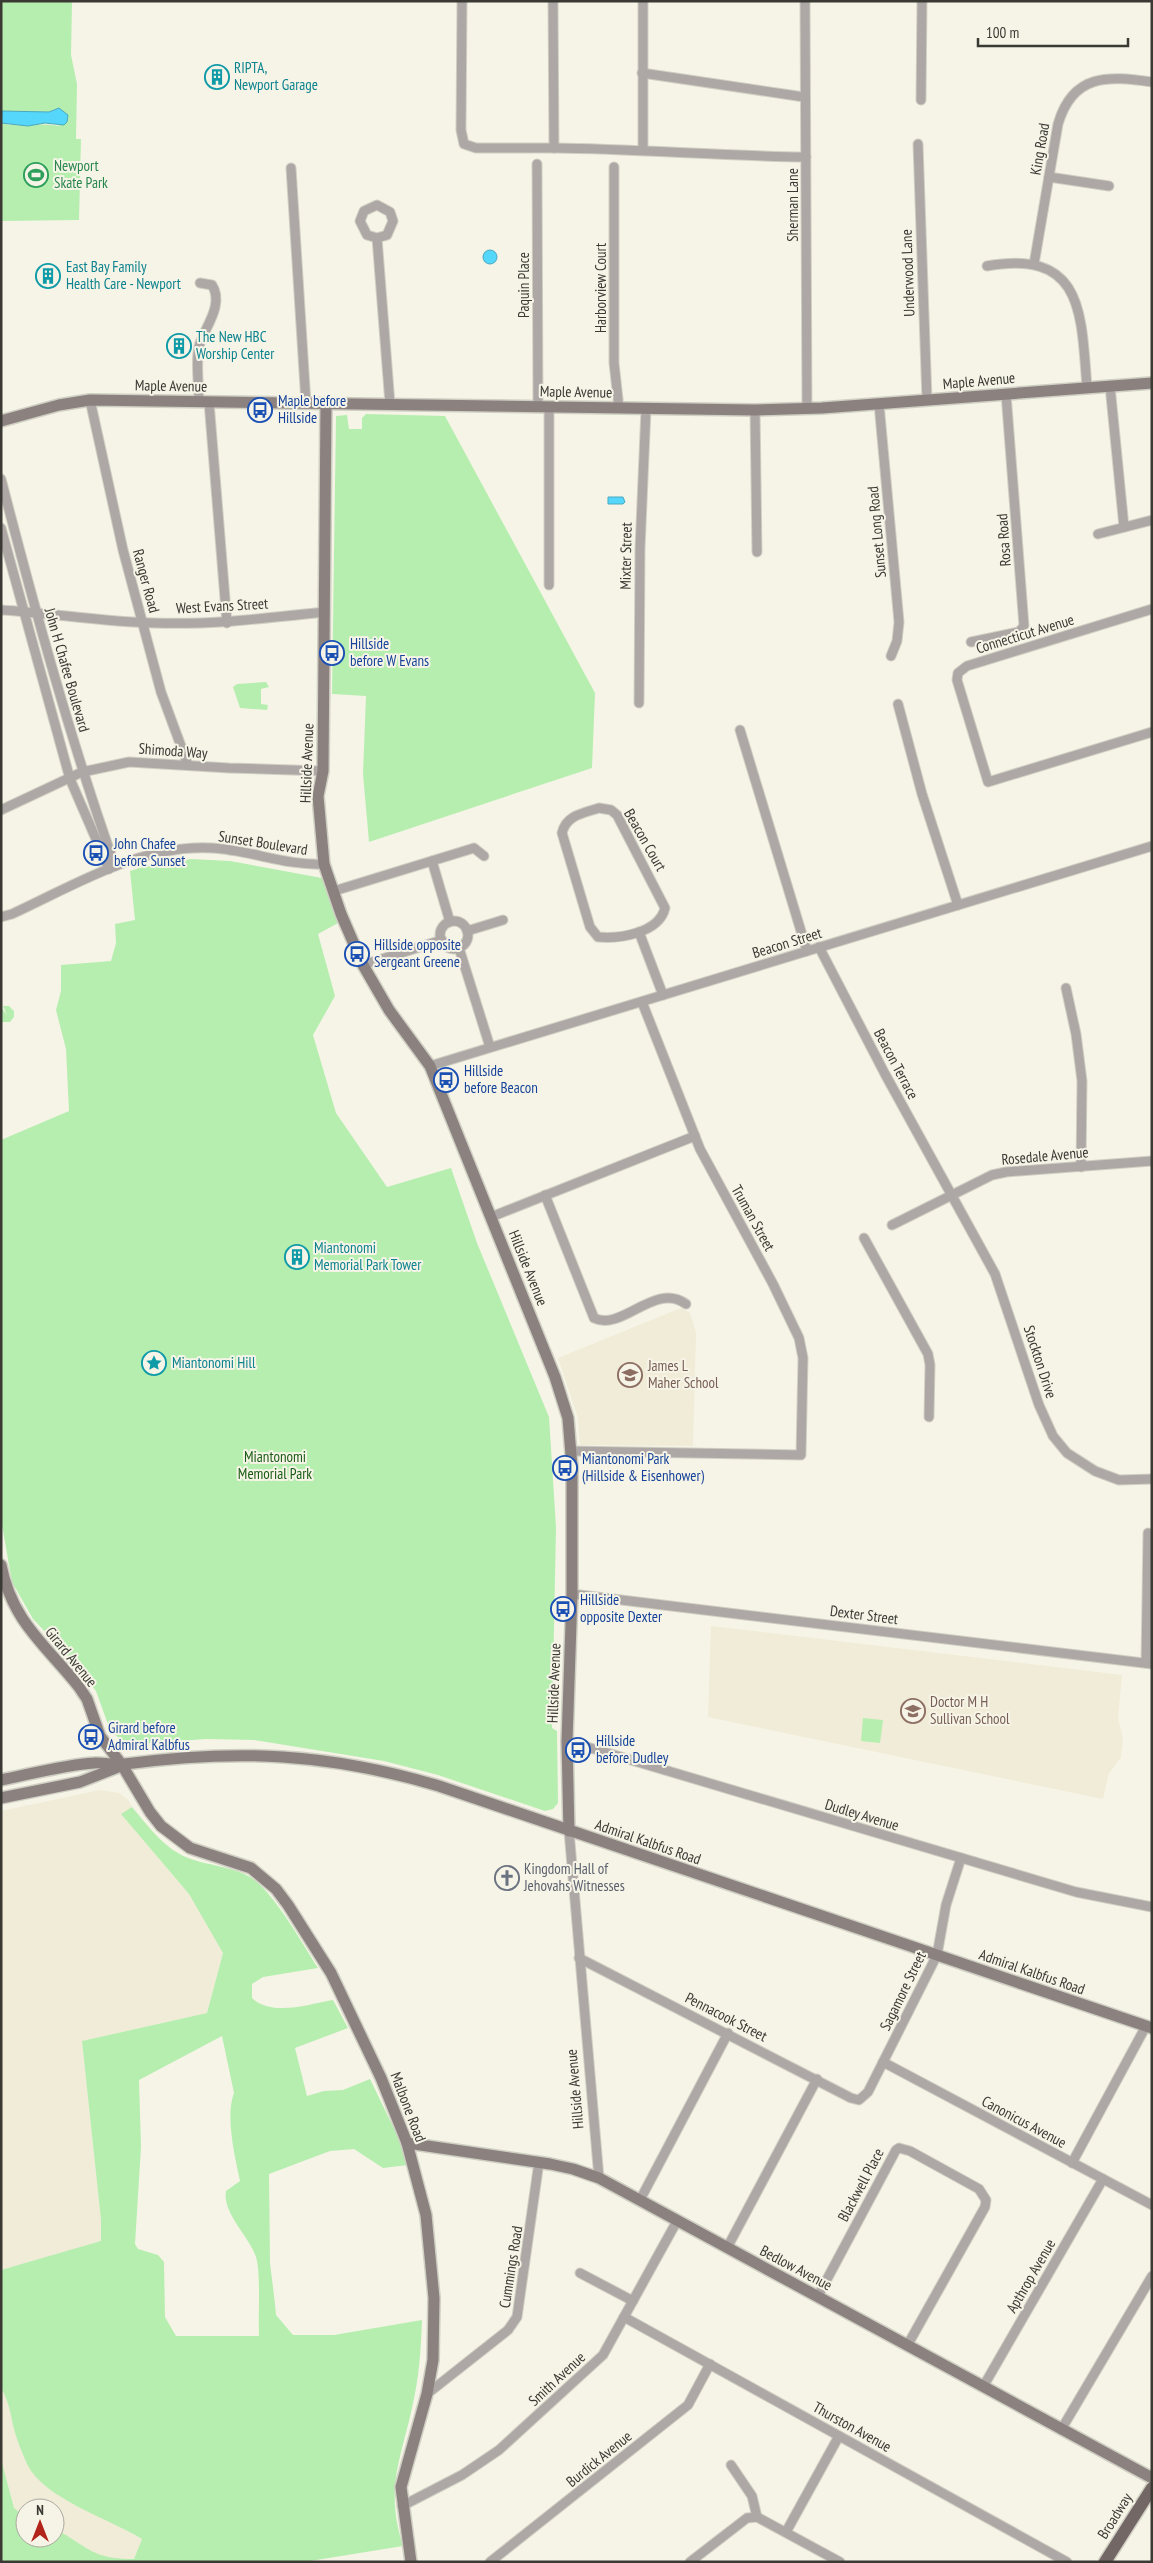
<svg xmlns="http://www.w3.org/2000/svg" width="1153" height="2563" font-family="'PT Sans Narrow',sans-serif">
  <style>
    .built { fill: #f0ecd7 }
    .green { fill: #b6eeb0; fill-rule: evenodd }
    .water { fill: #54d7fb; stroke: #4ca8bf }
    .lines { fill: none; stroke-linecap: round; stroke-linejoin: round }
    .street-casing { stroke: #d0cfc3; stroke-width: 11 }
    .secondary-casing { stroke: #d0cfc3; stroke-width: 14 }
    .primary-casing { stroke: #d0cfc3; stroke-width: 15 }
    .street { stroke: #ada7a5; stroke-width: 9 }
    .secondary { stroke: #8b8280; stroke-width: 11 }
    .primary { stroke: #736765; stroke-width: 12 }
    .labels { text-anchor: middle; stroke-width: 4; stroke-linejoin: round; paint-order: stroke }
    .culture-label { font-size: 15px; fill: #0d838f; stroke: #f6f4e7; text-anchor: start }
    .street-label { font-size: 15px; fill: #3a3934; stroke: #f6f4e7 }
    .leisure-label { font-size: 15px; fill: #27864d; stroke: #f6f4e7; text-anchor: start }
    .transit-label { font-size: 15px; fill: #164399; stroke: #f6f4e7; text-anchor: start }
    .education-label { font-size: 15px; fill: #785e54; stroke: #f6f4e7; text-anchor: start }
    .park-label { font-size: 15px; fill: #195c15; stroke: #f6f4e7 }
    .worship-label { font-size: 15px; fill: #5b616d; stroke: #f6f4e7; text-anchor: start }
  </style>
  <rect width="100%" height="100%" fill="#f6f4e7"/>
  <g class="built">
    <path d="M681,1308L690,1313L696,1333L693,1446L580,1445L578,1418L558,1358Z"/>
    <path d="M711,1626L1122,1675L1118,1719L1123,1738L1121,1757L1109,1773L1103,1799L708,1717Z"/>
    <path d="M100,1790L119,1793L128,1800L132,1807L121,1814L189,1894L223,1952L207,2013L82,2041L101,2220V2242L1,2270V1811Z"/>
    <path d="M1,2388L6,2395L16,2436L56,2493L142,2539L134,2559H112L91,2552L55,2529V2508H25V2517L14,2508L1,2459Z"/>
  </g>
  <g class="green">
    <path d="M1,1H72L71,55L77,84L76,139H81L79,220L1,221V123C21,128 39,122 59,126L56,109L49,112H1Z"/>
    <path d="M366,414L445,416L595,693L592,768L369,842L363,774L366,696L332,694L336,416L347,415L349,429H362V418Z"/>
    <path d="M266,682L269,687L261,689V704L268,705L267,710L240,708L233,687L237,684Z"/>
    <path d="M191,859L230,861L322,878L338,923L318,934L335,996L313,1035L336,1113L387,1187L451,1168L477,1243L549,1417L556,1527L552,1728L557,1731L558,1803L553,1809L545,1811L438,1775L384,1761L254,1740L206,1739L137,1744L122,1741L110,1730L96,1691L68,1656L33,1619L12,1582L1,1519V1140L69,1111L66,1049L56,1010L61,991V965L111,961L116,943L115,924L135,920L130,871L146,866Z"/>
    <path d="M3,1006H9L14,1011V1017L10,1022H1V1007L7,1015Z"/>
    <path d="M863,1718L883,1720L880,1743L861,1741Z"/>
    <path d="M132,1807C148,1826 166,1851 191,1859C211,1866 236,1867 253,1879C276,1896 302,1943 318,1968L263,1977L252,1984V1998C272,2017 309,2004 333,2000L348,2028L295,2048L307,2096L324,2091L343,2090L370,2079L399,2139L408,2165L383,2168L354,2149L330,2151L269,2174L270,2263L275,2304L276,2315L293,2335H334L422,2320C421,2350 419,2378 412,2408C400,2462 385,2489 403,2546L304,2562H1V2459L14,2508L25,2517V2538H55V2529C89,2547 91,2559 134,2559L142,2539C110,2519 44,2499 27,2464C23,2455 19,2445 16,2436C11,2420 10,2402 1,2388V2270L101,2241V2220L82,2041L207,2013L223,1953L189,1894L121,1814ZM222,2036L234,2093C225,2116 235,2157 240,2181L226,2191C222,2213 249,2236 256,2257C261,2273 258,2316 259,2336H176L165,2317L164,2262L158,2255L138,2249L135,2244L141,2147L139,2080Z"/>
  </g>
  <g class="water">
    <path d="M59,108L68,115L67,122L64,125L45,123L28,126L1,123L2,111L49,112Z"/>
    <circle cx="490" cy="257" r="7"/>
    <path d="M608,497H623L625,502L623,504H608Z"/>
  </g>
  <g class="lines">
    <defs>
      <g id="street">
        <path d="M462,1L461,130L464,144L476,148H554L553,1"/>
        <path d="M643,1V150"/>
        <path d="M805,1L807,409"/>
        <path d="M642,73L804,97"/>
        <path d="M921,100L922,1"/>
        <path d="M918,144L927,400"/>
        <path d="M554,148C638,149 722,156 806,157"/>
        <path d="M537,164L538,407"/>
        <path d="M614,167V363L619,408"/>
        <path d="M291,168L306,403"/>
        <path d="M1049,177L1109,186"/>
        <path d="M377,238L387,235L393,221L390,212L377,205L364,211L360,221L367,235L377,238L390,404"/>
        <path d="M1034,264L1058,124C1073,73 1108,76 1152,82"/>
        <path d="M987,266C1084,249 1081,314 1087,387"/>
        <path d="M1110,386L1124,527"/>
        <path d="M90,400L123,550L161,692L188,765"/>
        <path d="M199,402C199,386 195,357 200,343C206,326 224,304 212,285L200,283"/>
        <path d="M209,402L227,623"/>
        <path d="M879,404L899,622L897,641L891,656"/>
        <path d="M549,407V585"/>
        <path d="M755,410L757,552"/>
        <path d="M1,479C35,610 70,739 115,866"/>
        <path d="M1,528L70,779L109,869"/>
        <path d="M1098,534L1152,520"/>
        <path d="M1152,609L967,666L958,673L957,680L988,782L1152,732"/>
        <path d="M1,610C52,613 103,622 154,623C211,625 268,618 325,612"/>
        <path d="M971,642L1019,632L1024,626L1006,394"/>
        <path d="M639,703L640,549L646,409"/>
        <path d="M898,704L922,794L958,905"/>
        <path d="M740,730L807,951"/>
        <path d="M599,808L611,810L617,815L665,908C659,933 620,939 598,937L590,927L562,833C566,815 584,813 599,808Z"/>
        <path d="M1,810L82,772L129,762L229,768L323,771"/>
        <path d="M432,861L450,922"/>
        <path d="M334,891L474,848L484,856"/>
        <path d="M1,917L12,914C75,885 140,844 212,848C250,850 286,866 324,864"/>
        <circle cx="454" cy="935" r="14"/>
        <path d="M467,931L503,920"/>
        <path d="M639,932L663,995"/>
        <path d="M819,947L885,1074L995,1274L1039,1405L1053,1436L1067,1453L1095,1471L1119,1480L1152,1479"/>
        <path d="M459,948L490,1047"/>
        <path d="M363,965L442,940"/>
        <path d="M1066,988L1076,1034L1082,1081L1081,1167"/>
        <path d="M430,1066L1152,846"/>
        <path d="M545,1195L594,1318C622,1332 655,1281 686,1304"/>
        <path d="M491,1217L695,1136"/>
        <path d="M892,1225L992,1175L1006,1172L1152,1161"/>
        <path d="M864,1238L928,1354L930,1365L929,1417"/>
        <path d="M571,1451L801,1455L803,1358L799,1338L773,1284L700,1149L642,1002"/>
        <path d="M572,1594L1152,1664"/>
        <path d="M1146,1663L1148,1533"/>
        <path d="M567,1741L1076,1892L1152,1907"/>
        <path d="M569,1831L599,2178"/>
        <path d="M579,1958L851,2098L859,2100L868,2092L937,1955L946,1905L961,1858"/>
        <path d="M883,2062L1152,2205"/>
        <path d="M1072,2163L1146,2026"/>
        <path d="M640,2200L728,2033"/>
        <path d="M727,2248L817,2079"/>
        <path d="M580,2273L633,2301"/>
        <path d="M818,2296L896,2150L899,2148L910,2151L979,2189L986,2200L985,2207L907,2346"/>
        <path d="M624,2317L1067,2562"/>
        <path d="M983,2387L1103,2179"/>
        <path d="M427,2394L508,2330L517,2317L539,2162"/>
        <path d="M1061,2430L1152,2276"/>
        <path d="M731,2465L752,2496L757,2517"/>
        <path d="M402,2506L462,2475L499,2450L603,2355L677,2221"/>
        <path d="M786,2532L839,2436"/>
        <path d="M490,2562L688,2405L710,2364"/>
        <path d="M690,2562L747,2518L757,2517L840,2562"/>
      </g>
      <g id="secondary">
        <path d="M326,403L323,771L318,796L324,864L341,914L363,965L389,1010L430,1066L555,1377L568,1418L572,1467V1594L567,1741L569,1831"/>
        <path d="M1,421L59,405L90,400L755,410L822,408L1152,383"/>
        <path d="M1,1565C12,1622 46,1645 79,1687L87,1699L100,1736L122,1765L150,1812L161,1826L190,1848L251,1868L276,1889L288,1905L331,1973L381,2078L407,2143L426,2215L434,2298L433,2360L427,2394L401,2487L411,2562"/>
        <path d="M1,1780C31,1774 64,1765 94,1763C104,1762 115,1766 125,1764C238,1749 328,1753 439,1786L1152,2028"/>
        <path d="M1,1798L80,1782L121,1766"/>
        <path d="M407,2143L550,2164L573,2169L599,2178L1152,2478"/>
      </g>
      <path id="primary" d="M1105,2562L1152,2488"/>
    </defs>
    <use href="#street" class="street-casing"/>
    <use href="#secondary" class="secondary-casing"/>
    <use href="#primary" class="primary-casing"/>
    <use href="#street" class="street"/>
    <use href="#secondary" class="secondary"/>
    <use href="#primary" class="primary"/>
  </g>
  <defs>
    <symbol id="building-ring" viewBox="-11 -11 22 22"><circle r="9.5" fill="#f6f4e7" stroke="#0f9aa8" stroke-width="1.5"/><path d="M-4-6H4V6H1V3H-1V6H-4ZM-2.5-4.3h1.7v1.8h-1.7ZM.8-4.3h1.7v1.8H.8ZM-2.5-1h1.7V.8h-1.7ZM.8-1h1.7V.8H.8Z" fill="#0f9aa8"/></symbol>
    <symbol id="stadium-ring" viewBox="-11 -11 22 22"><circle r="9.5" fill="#f6f4e7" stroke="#2e9e5b" stroke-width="1.5"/><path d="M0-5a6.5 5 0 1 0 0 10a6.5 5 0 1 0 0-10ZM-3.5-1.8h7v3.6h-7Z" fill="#2e9e5b"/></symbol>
    <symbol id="bus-ring" viewBox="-11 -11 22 22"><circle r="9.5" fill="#f6f4e7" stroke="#1a4fb4" stroke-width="1.5"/><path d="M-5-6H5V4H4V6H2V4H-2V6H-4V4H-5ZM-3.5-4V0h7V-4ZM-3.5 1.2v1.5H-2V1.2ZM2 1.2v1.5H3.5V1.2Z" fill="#1a4fb4"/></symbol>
    <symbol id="sight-ring" viewBox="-11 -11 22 22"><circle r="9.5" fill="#f6f4e7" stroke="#0f9aa8" stroke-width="1.5"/><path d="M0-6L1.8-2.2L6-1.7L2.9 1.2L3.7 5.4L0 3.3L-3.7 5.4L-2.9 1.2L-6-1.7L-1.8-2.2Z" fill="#0f9aa8"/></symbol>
    <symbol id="school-ring" viewBox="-11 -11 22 22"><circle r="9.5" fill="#f6f4e7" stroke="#8d6e63" stroke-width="1.5"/><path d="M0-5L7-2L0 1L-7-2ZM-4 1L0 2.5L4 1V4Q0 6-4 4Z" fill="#8d6e63"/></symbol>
    <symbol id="church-ring" viewBox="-11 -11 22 22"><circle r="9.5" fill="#f6f4e7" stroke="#6b7280" stroke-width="1.5"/><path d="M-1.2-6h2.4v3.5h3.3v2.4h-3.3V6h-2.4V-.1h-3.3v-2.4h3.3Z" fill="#6b7280"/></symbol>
  </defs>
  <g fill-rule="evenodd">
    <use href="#building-ring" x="203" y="63" width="28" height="28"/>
    <use href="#stadium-ring" x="22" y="161" width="28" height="28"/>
    <use href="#building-ring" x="34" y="262" width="28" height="28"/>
    <use href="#building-ring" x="165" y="332" width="28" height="28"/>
    <use href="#bus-ring" x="246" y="396" width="28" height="28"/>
    <use href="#bus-ring" x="318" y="639" width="28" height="28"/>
    <use href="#bus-ring" x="82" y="839" width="28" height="28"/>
    <use href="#bus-ring" x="343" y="940" width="28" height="28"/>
    <use href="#bus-ring" x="432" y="1066" width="28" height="28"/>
    <use href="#building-ring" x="283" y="1243" width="28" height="28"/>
    <use href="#sight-ring" x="140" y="1349" width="28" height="28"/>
    <use href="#school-ring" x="616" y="1361" width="28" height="28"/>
    <use href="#bus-ring" x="551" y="1454" width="28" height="28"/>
    <use href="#bus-ring" x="549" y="1595" width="28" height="28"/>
    <use href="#school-ring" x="899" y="1697" width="28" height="28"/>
    <use href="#bus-ring" x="77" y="1723" width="28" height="28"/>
    <use href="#bus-ring" x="564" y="1736" width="28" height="28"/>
    <use href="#church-ring" x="493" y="1864" width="28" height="28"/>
  </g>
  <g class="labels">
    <g class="culture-label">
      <text x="234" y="73">RIPTA,<tspan x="234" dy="17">Newport Garage</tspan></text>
      <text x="66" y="272">East Bay Family<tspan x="66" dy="17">Health Care - Newport</tspan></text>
      <text x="196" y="342">The New HBC<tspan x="196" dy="17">Worship Center</tspan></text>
      <text x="314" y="1253">Miantonomi<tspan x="314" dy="17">Memorial Park Tower</tspan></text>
      <text x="172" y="1368">Miantonomi Hill</text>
    </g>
    <g class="street-label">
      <text transform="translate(1040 149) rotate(-80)" y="5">King Road</text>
      <text transform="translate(793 205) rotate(-90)" y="5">Sherman Lane</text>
      <text transform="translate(908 273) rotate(-92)" y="5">Underwood Lane</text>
      <text transform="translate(524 285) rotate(-90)" y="5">Paquin Place</text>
      <text transform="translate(601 288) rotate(-90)" y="5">Harborview Court</text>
      <text transform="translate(979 381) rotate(-5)" y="5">Maple Avenue</text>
      <text transform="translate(171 386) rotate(1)" y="5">Maple Avenue</text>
      <text transform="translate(576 392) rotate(1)" y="5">Maple Avenue</text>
      <text transform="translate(877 532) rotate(-95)" y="5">Sunset Long Road</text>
      <text transform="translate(1004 540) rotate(-94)" y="5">Rosa Road</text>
      <text transform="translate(626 556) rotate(-89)" y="5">Mixter Street</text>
      <text transform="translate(146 581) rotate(75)" y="5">Ranger Road</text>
      <text transform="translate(222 606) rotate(-3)" y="5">West Evans Street</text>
      <text transform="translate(1025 634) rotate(-17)" y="5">Connecticut Avenue</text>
      <text transform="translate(67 670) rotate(74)" y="5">John H Chafee Boulevard</text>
      <text transform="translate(173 751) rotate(4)" y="5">Shimoda Way</text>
      <text transform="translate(307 763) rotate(-88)" y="5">Hillside Avenue</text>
      <text transform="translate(645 840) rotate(60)" y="5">Beacon Court</text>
      <text transform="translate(263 843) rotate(9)" y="5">Sunset Boulevard</text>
      <text transform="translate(787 943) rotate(-17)" y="5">Beacon Street</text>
      <text transform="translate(896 1064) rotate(62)" y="5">Beacon Terrace</text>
      <text transform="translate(1045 1156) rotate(-5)" y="5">Rosedale Avenue</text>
      <text transform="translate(753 1218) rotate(61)" y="5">Truman Street</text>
      <text transform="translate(528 1268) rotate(68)" y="5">Hillside Avenue</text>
      <text transform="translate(1040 1362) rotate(72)" y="5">Stockton Drive</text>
      <text transform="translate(864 1615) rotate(7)" y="5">Dexter Street</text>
      <text transform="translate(71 1657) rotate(51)" y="5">Girard Avenue</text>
      <text transform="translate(554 1683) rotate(-88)" y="5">Hillside Avenue</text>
      <text transform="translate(862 1815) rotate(17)" y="5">Dudley Avenue</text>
      <text transform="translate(648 1842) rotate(19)" y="5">Admiral Kalbfus Road</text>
      <text transform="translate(1032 1972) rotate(19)" y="5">Admiral Kalbfus Road</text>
      <text transform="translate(903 1991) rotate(-64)" y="5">Sagamore Street</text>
      <text transform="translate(726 2017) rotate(27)" y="5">Pennacook Street</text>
      <text transform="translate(575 2089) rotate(-95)" y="5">Hillside Avenue</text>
      <text transform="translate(408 2107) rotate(69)" y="5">Malbone Road</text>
      <text transform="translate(1024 2122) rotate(28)" y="5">Canonicus Avenue</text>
      <text transform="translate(861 2185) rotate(-62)" y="5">Blackwell Place</text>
      <text transform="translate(511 2267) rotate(-81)" y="5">Cummings Road</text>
      <text transform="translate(796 2268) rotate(28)" y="5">Bedlow Avenue</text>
      <text transform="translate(1031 2276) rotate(-60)" y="5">Apthrop Avenue</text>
      <text transform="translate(557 2379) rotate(-43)" y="5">Smith Avenue</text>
      <text transform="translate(852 2427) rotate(29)" y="5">Thurston Avenue</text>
      <text transform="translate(599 2459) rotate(-39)" y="5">Burdick Avenue</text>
      <text transform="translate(1115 2516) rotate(-58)" y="5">Broadway</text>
    </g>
    <g class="leisure-label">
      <text x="54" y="171">Newport<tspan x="54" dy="17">Skate Park</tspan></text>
    </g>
    <g class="transit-label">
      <text x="278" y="406">Maple before<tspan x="278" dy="17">Hillside</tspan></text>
      <text x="350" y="649">Hillside<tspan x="350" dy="17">before W Evans</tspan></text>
      <text x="114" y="849">John Chafee<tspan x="114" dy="17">before Sunset</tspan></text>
      <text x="374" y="950">Hillside opposite<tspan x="374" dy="17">Sergeant Greene</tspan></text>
      <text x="464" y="1076">Hillside<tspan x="464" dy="17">before Beacon</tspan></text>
      <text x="582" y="1464">Miantonomi Park<tspan x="582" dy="17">(Hillside &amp; Eisenhower)</tspan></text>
      <text x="580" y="1605">Hillside<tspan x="580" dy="17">opposite Dexter</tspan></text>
      <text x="108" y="1733">Girard before<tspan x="108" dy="17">Admiral Kalbfus</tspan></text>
      <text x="596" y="1746">Hillside<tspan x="596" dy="17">before Dudley</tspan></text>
    </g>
    <g class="education-label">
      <text x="648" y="1371">James L<tspan x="648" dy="17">Maher School</tspan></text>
      <text x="930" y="1707">Doctor M H<tspan x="930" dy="17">Sullivan School</tspan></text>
    </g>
    <g class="park-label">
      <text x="275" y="1462">Miantonomi<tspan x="275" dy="17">Memorial Park</tspan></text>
    </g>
    <g class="worship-label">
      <text x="524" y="1874">Kingdom Hall of<tspan x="524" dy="17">Jehovahs Witnesses</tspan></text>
    </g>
  </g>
  <rect width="1153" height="2563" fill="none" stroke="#3a3934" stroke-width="5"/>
  <g transform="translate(40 2523)"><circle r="24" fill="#f6f4e7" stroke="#aba99f"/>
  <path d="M0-4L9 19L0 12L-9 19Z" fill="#b2231a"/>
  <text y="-8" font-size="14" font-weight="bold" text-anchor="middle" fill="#3a3934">N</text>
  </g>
  <path d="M978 38v8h150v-8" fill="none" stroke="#3a3934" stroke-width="2.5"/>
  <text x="986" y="38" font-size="15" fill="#3a3934" stroke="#f6f4e7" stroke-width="4" paint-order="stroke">100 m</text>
</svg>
